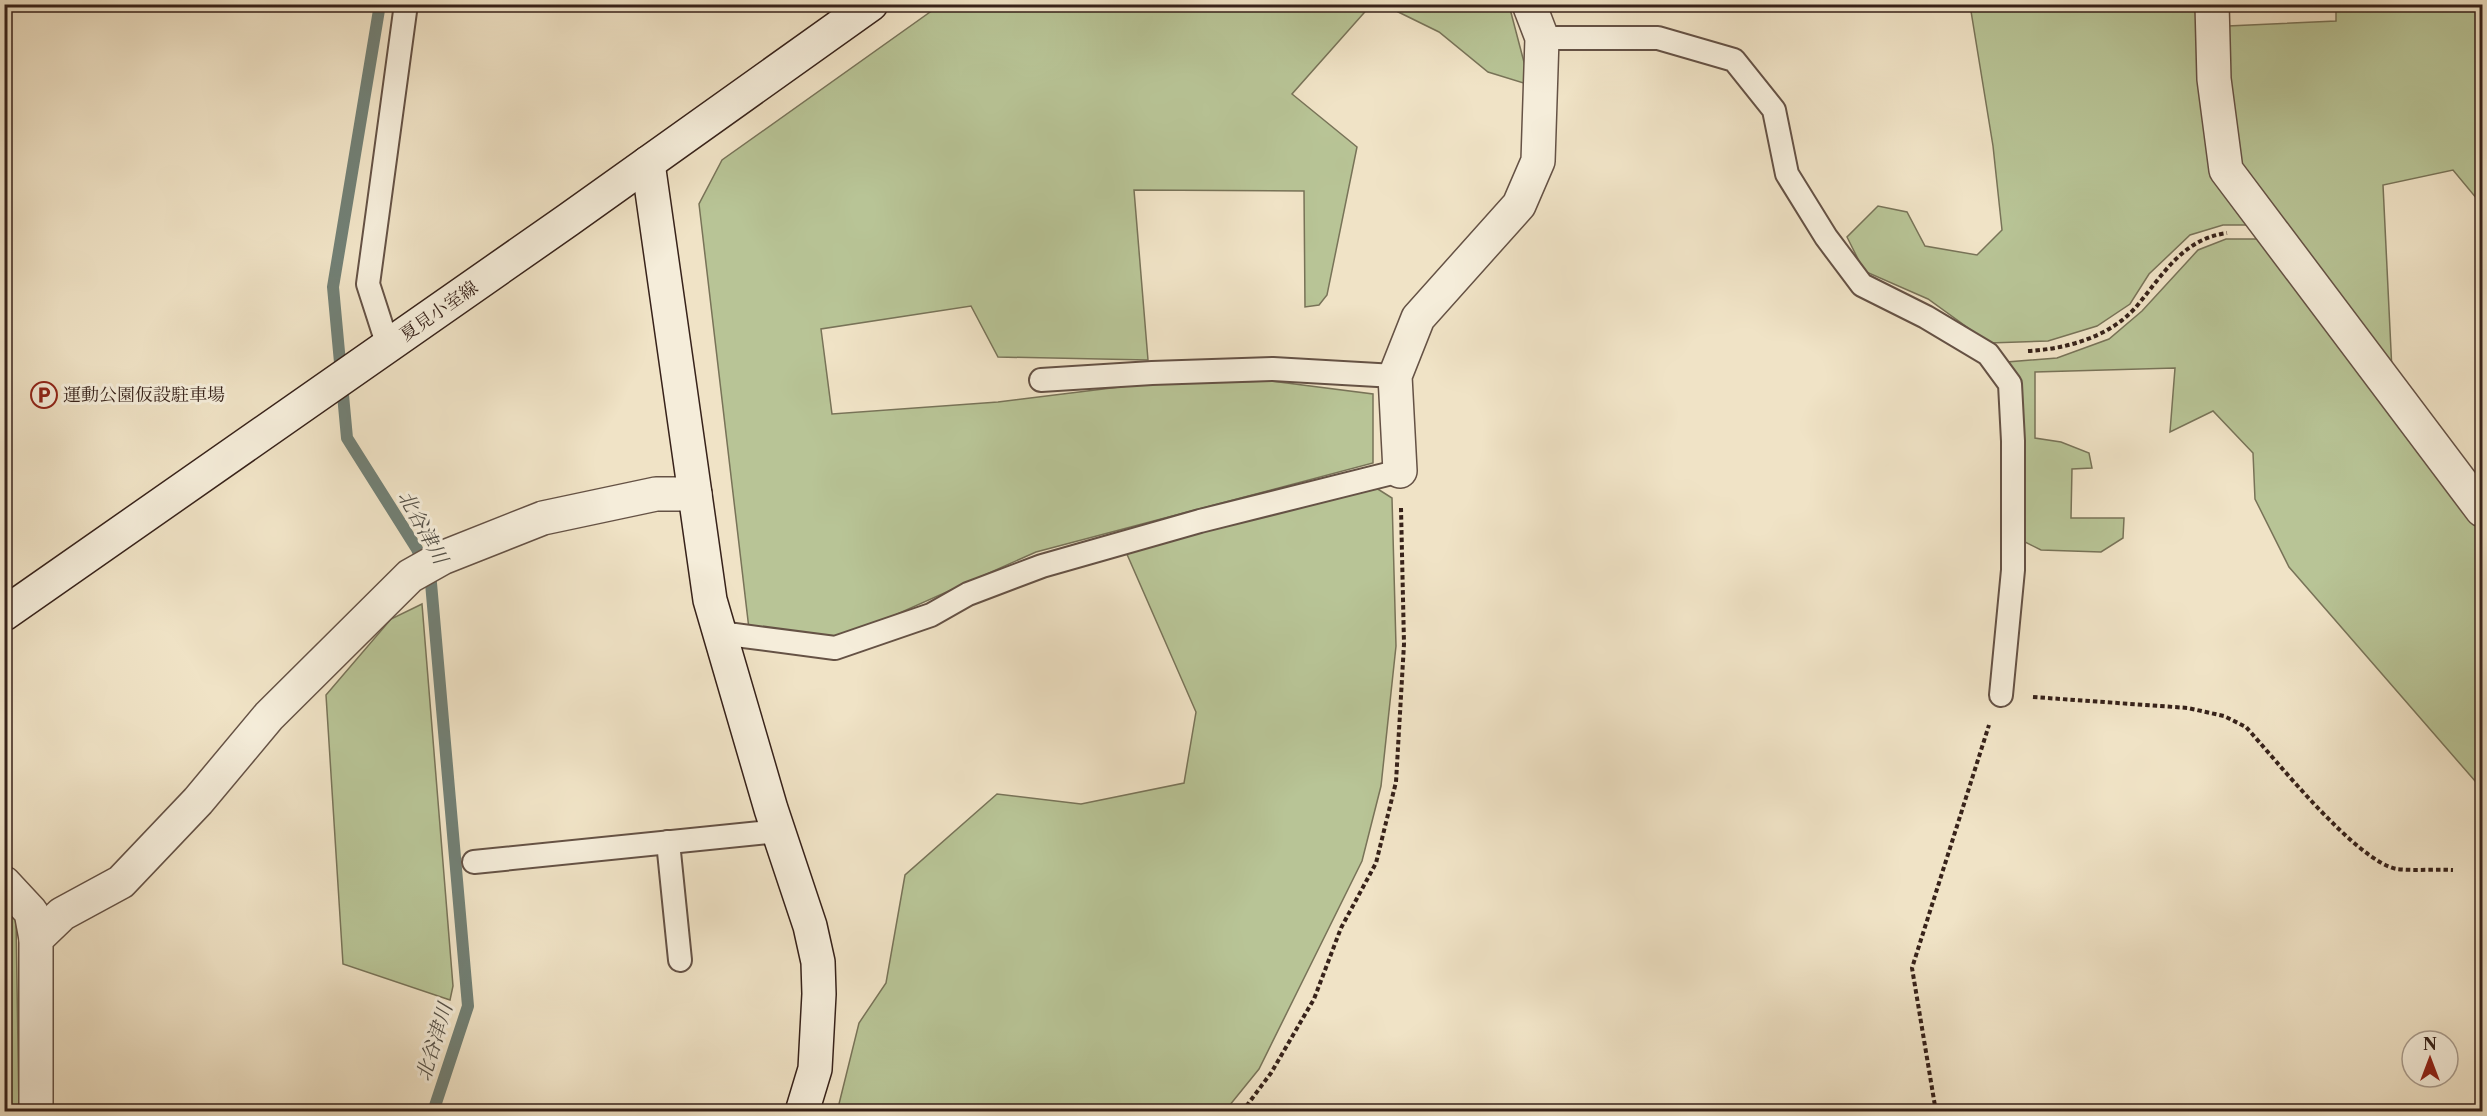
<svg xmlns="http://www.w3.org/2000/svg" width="2487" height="1116" font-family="'Libre Caslon Text','Noto Serif JP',serif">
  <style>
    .green { fill: #b8c496; stroke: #787358; stroke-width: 1.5 }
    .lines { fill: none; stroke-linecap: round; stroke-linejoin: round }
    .stream { stroke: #728075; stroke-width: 12 }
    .lane-casing { stroke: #655245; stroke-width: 26 }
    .street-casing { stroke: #655245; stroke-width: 36 }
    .secondary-casing { stroke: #37221a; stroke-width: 36 }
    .path { stroke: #37221a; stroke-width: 4; stroke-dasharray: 4.5 3; stroke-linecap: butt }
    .lane { stroke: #f5edda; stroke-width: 22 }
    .street { stroke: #f5edda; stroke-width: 33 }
    .secondary { stroke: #f5edda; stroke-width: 33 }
    .labels { text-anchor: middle; stroke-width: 6; stroke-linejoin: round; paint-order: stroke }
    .street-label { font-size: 18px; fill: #37221a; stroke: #f5edda }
    .poi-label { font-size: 18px; fill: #37221a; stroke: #f5edda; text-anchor: start }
    .water-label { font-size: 20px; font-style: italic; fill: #555148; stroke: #f5edda }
  </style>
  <rect width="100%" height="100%" fill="#f0e3c6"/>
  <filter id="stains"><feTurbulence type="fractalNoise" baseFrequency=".00333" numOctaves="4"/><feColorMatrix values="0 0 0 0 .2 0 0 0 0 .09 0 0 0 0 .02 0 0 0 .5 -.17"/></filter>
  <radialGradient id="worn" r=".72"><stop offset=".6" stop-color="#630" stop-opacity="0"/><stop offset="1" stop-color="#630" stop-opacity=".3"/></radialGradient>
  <g class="green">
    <path d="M940,5H1371L1292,94L1357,147L1327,295L1319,305L1305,307L1304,191L1134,190L1148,360L998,357L971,306L821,329L832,414L998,402L1144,384L1271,381L1373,394V463L1036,552L837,641L749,629L699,204L722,160Z"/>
    <path d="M1384,5H1509L1530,85L1488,72L1439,32Z"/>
    <path d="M1970,5H2205L2256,225H2223L2190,235L2149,274L2130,304L2097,326L2048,341L1989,343L1928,299L1864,271L1847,237L1878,206L1907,212L1925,246L1977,255L2002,230L1993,146Z"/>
    <path d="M2336,5H2482V205L2453,170L2383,185L2392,371L2230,164L2228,26L2336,21Z"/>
    <path d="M2226,239H2261L2456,496L2482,528V789L2289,567L2255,499L2253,453L2213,411L2170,432L2175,368L2035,372V438L2061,442L2089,453L2092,468L2072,469L2071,518H2124L2123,538L2101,552L2041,550L2025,542L2016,387L2007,362L2057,358L2109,339L2142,311L2198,250Z"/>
    <path d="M1373,486L1392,498L1396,646L1381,786L1362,861L1259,1069L1225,1111L837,1112L859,1023L886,983L905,875L997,794L1081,804L1184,783L1196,712L1126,552Z"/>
    <path d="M422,604L453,986L450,1000L343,964L326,695L391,619Z"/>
    <path d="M4,905L16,919L19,1111H5Z"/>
  </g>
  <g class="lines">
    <path class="stream" d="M380,4L333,287L347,438L417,549L431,583L468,1006L433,1112"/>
    <defs>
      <g id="lane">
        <path d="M1542,38H1658L1734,60L1774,110L1787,174L1826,237L1862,285L1926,317L1988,354L2010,384L2013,441V570L2001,695"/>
        <path d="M388,346L368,284L406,4"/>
        <path d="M1041,380L1152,373L1273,369L1395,376"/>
        <path d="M720,633L835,648L931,615L968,594L1042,566L1200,521L1400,471"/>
        <path d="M668,842L680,960"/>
        <path d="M474,862L779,831"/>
      </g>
      <g id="street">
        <path d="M2212,4L2214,79L2226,170L2482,510"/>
        <path d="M1400,471L1395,376L1418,318L1519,205L1538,161L1542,38L1529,4"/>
        <path d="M4,883L31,912L36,939"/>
        <path d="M36,1112V939L62,914L121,882L198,801L269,716L410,576L442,558L543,518L656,494H695"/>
      </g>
      <g id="secondary">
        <path d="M648,163L710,600L771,809L810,926L818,962L819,994L815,1069L802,1112"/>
        <path d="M4,614L568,220L871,4"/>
      </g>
    </defs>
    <use href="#lane" class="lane-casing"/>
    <use href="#street" class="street-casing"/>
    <use href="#secondary" class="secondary-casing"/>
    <g class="path">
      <path d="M4,5L19,7L30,4"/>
      <path d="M2028,351C2066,349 2110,337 2136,307C2163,275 2182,239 2227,233"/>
      <path d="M2033,697L2188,708L2224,716L2246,727C2276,760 2357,862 2397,869C2415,871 2435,869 2453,870"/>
      <path d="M1242,1112L1271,1073L1314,999L1341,928L1376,863L1396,782L1404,644L1401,508"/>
      <path d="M1936,1112L1912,968L1989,725"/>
    </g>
    <use href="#lane" class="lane"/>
    <use href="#street" class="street"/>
    <use href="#secondary" class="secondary"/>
  </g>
  <defs>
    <symbol id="parking-ring" viewBox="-11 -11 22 22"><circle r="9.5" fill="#f5edda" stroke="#8f2418" stroke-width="1.5"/><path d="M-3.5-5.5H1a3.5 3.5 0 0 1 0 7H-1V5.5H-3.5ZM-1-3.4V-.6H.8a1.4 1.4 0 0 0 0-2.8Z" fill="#8f2418"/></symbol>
  </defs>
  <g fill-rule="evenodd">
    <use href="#parking-ring" x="29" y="380" width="30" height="30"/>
  </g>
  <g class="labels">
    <g class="street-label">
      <text transform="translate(439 311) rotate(-35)" y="6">夏見小室線</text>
    </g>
    <g class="poi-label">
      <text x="63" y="401">運動公園仮設駐車場</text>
    </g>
    <g class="water-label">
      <text transform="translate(423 527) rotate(61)" y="7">北谷津川</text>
      <text transform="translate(434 1042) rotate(-73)" y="7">北谷津川</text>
    </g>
  </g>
  <rect width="2487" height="1116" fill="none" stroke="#f0e3c6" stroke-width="24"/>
  <rect x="6" y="6" width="2475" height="1104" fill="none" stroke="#37221a" stroke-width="3"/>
  <rect x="12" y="12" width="2463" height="1092" fill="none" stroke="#37221a" stroke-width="1.5"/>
  <g transform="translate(2430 1059)"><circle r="28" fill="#f5edda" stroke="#a99c8d" stroke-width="1.5"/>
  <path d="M0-4.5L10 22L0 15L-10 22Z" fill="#8f2418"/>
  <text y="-9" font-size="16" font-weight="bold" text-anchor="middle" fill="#37221a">N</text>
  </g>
  <rect width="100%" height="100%" filter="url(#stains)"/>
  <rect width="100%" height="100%" fill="url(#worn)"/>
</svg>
